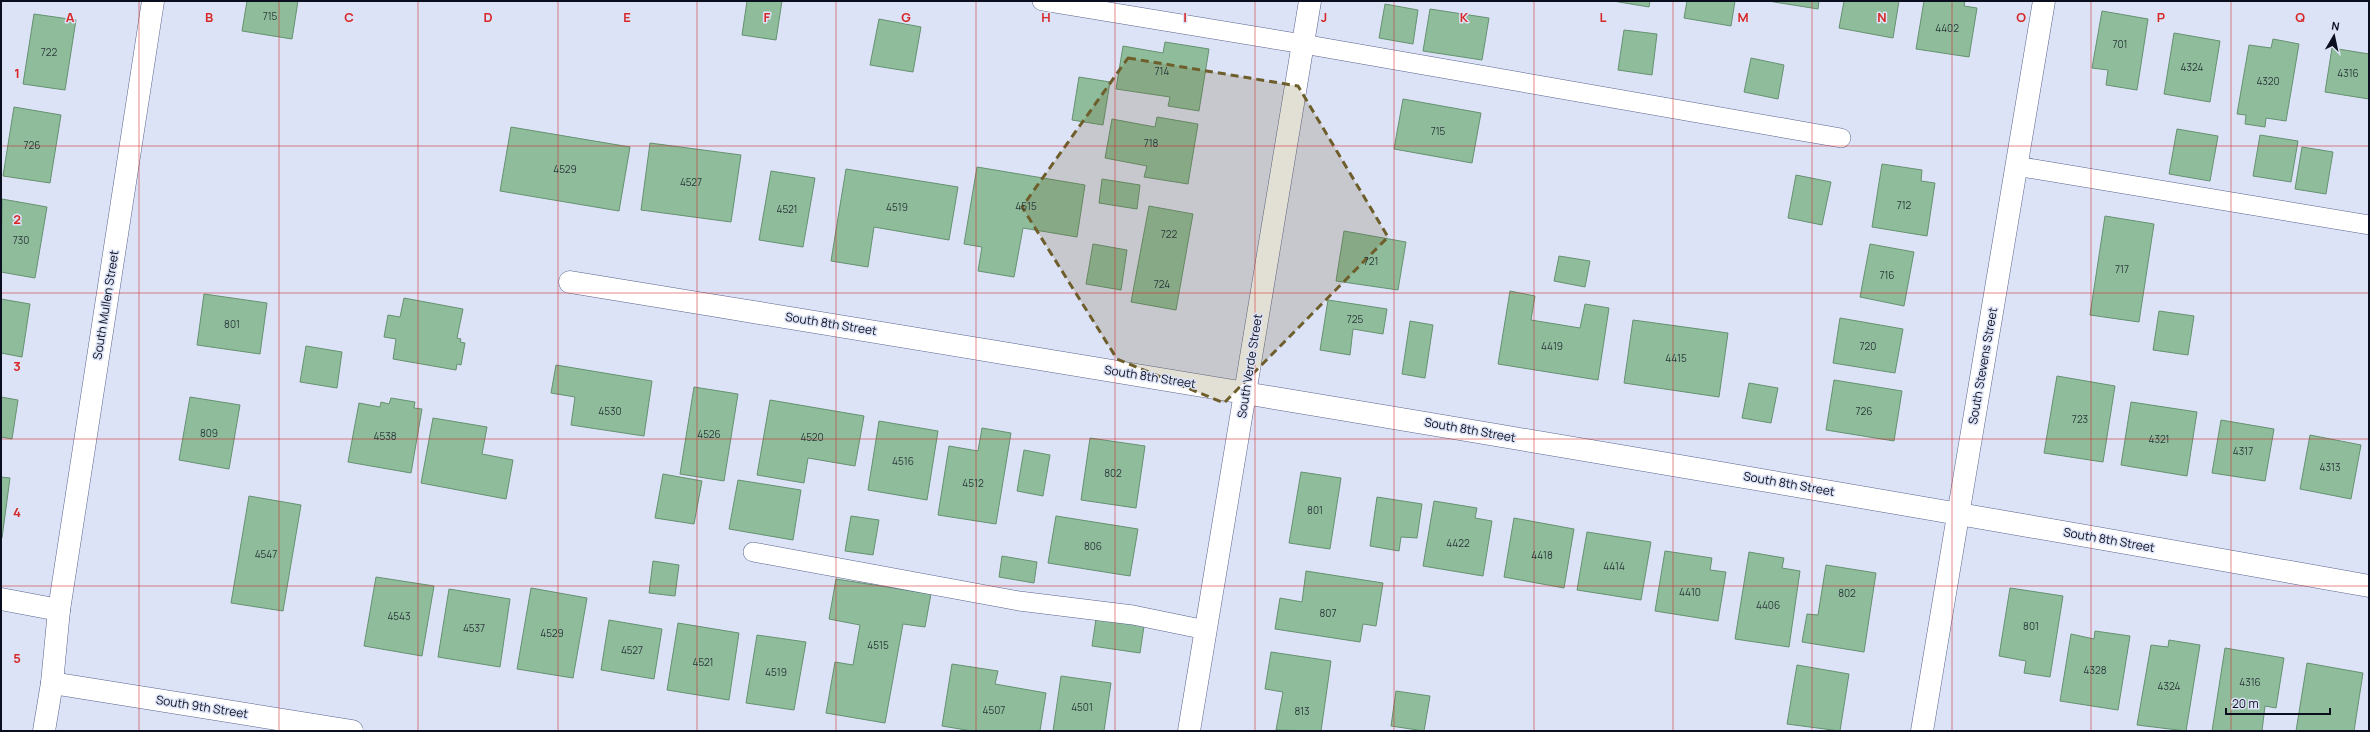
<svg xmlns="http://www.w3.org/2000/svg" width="2370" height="732" font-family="Manrope,sans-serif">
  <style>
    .building { fill: #8fbc9b; stroke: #659171 }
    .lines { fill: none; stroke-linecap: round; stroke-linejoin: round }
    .service-casing { stroke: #58638d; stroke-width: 20 }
    .minor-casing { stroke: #58638d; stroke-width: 23 }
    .tertiary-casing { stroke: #58638d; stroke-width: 23 }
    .service { stroke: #fff; stroke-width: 19 }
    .minor { stroke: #fff; stroke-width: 22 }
    .tertiary { stroke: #fff; stroke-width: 22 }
    .marked { fill: #6d5e2c; fill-opacity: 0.2; stroke: #6d5e2c; stroke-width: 3; stroke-dasharray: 8 5; stroke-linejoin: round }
    .grid { fill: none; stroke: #d62828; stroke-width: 1; stroke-opacity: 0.55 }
    .labels { text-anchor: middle; stroke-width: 3; stroke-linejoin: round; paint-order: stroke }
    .number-label { font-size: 10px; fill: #2c3a3d }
    .street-label { font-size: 12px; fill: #0b0e1e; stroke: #dde3f6 }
    .grid-label { font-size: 13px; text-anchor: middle; font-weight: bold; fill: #d62828; stroke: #dde3f6; stroke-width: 3; stroke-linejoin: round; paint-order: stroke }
  </style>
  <rect width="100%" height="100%" fill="#dde3f6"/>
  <g class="building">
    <path d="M247,1H298L292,39L242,31Z"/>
    <path d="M747,1H782L776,40L742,35Z"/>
    <path d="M1613,1H1650L1649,7Z"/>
    <path d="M1687,1H1735L1731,26L1684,18Z"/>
    <path d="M1768,1H1819L1818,9Z"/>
    <path d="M1844,1H1899L1893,38L1839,28Z"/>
    <path d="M1924,1H1965L1964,6L1977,8L1969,57L1916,49Z"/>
    <path d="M1385,4L1418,10L1413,44L1379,38Z"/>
    <path d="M1430,9L1489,18L1482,60L1423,51Z"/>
    <path d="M2102,11L2148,19L2137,90L2106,85L2108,70L2092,68Z"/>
    <path d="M34,14L76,20L65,90L23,84Z"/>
    <path d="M879,19L921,27L913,72L870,65Z"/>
    <path d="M1624,30L1657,34L1652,75L1618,70Z"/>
    <path d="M2174,33L2220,41L2210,102L2164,94Z"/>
    <path d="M2273,39L2299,44L2286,121L2266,118L2265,127L2245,124L2246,115L2237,114L2249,45L2271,48Z"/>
    <path d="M1165,42L1209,49L1199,111L1168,106L1170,97L1116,89L1123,46L1163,53Z"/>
    <path d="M2332,48L2369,54V99L2325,92Z"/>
    <path d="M1751,58L1784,65L1778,99L1744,92Z"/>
    <path d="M1079,77L1110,82L1103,125L1072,120Z"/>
    <path d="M1403,99L1481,113L1472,163L1394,149Z"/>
    <path d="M14,107L61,115L50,183L3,176Z"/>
    <path d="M1157,117L1198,124L1188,184L1144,177L1147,166L1105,158L1112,119L1155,127Z"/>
    <path d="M511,127L630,147L619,211L500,191Z"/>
    <path d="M2177,129L2218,136L2210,181L2169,174Z"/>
    <path d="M2260,135L2298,141L2291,182L2253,176Z"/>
    <path d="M650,143L741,155L731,222L641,210Z"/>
    <path d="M2302,147L2333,152L2326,194L2295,189Z"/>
    <path d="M1882,164L1922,170L1921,181L1935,183L1927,236L1872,227Z"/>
    <path d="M977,167L1085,185L1077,237L1023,228L1014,277L978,271L982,247L964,244Z"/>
    <path d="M846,169L958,187L949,240L874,227L868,267L831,261Z"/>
    <path d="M771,171L815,178L803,247L759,240Z"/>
    <path d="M1796,175L1831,182L1822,225L1788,218Z"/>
    <path d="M1102,179L1140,185L1137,209L1099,203Z"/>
    <path d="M2,199L47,207L35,278L1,272Z"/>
    <path d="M1149,206L1193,214L1176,310L1131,302Z"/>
    <path d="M2105,216L2154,224L2139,322L2090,315Z"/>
    <path d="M1344,231L1406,242L1398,290L1336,281Z"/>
    <path d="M1093,244L1127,250L1121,290L1086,284Z"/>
    <path d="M1870,244L1914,252L1904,306L1860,297Z"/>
    <path d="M1559,256L1590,261L1585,287L1554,281Z"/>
    <path d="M1510,291L1535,296L1531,320L1580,328L1585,304L1609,308L1598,380L1498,364Z"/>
    <path d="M204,294L267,303L260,354L197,345Z"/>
    <path d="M404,298L463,309L457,338L461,339L460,342L465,343L461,365L457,364L456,370L393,359L396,339L384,337L388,315L400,317Z"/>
    <path d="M1,299L30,304L22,357L1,353Z"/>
    <path d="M1328,300L1387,309L1383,334L1353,329L1350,355L1320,350Z"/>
    <path d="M2159,311L2194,316L2188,355L2153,350Z"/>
    <path d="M1840,318L1903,329L1895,373L1833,363Z"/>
    <path d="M1633,320L1728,333L1719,397L1624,383Z"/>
    <path d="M1410,321L1433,325L1425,378L1402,374Z"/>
    <path d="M306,346L342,352L337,388L300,382Z"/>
    <path d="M556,365L652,381L644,436L571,425L575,397L551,393Z"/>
    <path d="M2057,376L2115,386L2103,462L2044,453Z"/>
    <path d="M1834,380L1902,391L1894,441L1826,430Z"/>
    <path d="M1749,383L1778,388L1771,423L1742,418Z"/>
    <path d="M694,387L738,394L724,481L680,474Z"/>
    <path d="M1,397L18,400L12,439L1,437Z"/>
    <path d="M190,397L240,405L229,469L179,460Z"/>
    <path d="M391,398L415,402L414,408L422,409L411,473L348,462L359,403L380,407L381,402L389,404Z"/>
    <path d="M770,400L864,416L855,466L808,458L804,483L757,475Z"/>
    <path d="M2131,402L2197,412L2187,476L2121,465Z"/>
    <path d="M433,418L487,427L482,454L513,460L506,499L421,483Z"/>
    <path d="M2221,420L2274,429L2265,481L2212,473Z"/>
    <path d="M879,421L938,431L927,500L868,490Z"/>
    <path d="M982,428L1011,433L996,524L938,515L949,446L978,451Z"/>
    <path d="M2310,435L2361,445L2351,499L2300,489Z"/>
    <path d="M1090,438L1145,446L1136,508L1081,500Z"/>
    <path d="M1024,450L1050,455L1043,496L1017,491Z"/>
    <path d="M1301,472L1341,478L1330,549L1289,543Z"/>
    <path d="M663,474L702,481L694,524L655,518Z"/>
    <path d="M1,477L10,478L2,538H1Z"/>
    <path d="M738,480L801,490L793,540L729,529Z"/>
    <path d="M249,496L301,505L283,611L231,603Z"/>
    <path d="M1377,497L1422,504L1417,538L1401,537L1399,551L1370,546Z"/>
    <path d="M1434,501L1477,508L1475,518L1492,521L1483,576L1423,566Z"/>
    <path d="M851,516L879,520L873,555L845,551Z"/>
    <path d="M1056,516L1138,529L1130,576L1048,563Z"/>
    <path d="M1514,518L1574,529L1564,588L1504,577Z"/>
    <path d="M1587,532L1651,542L1641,600L1577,590Z"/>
    <path d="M1665,551L1712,558L1710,570L1726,572L1718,621L1655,611Z"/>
    <path d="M1749,552L1784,558L1782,568L1800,571L1789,647L1735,639Z"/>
    <path d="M1002,556L1037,562L1034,583L999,577Z"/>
    <path d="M653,561L679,565L675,596L649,593Z"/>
    <path d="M1826,565L1876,573L1864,652L1802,642L1807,614L1818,615Z"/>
    <path d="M1306,571L1383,583L1376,626L1363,624L1360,642L1275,629L1280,598L1302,602Z"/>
    <path d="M376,577L434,586L422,656L364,646Z"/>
    <path d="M836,579L931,594L925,627L903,624L885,723L826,713L835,662L853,665L860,625L829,619Z"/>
    <path d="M531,588L587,598L573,678L517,669Z"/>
    <path d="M2010,588L2063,596L2050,677L2024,673L2026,661L1999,656Z"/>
    <path d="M449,589L510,599L500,667L438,657Z"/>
    <path d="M1096,619L1144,626L1140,653L1092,646Z"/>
    <path d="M609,620L662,629L654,679L601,670Z"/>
    <path d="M678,623L739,633L729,700L667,690Z"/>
    <path d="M2095,631L2130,636L2118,710L2060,701L2071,634L2094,639Z"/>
    <path d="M757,635L806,642L794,710L746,703Z"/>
    <path d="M2169,640L2200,645L2186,731L2137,725L2151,645L2168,647Z"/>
    <path d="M2225,648L2284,658L2276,708L2265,706L2262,731H2265H2212Z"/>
    <path d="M1271,652L1331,661L1321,731L1276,730L1283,692L1265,689Z"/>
    <path d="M2307,663L2363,673L2354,731H2296Z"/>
    <path d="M952,664L998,671L995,684L1046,693L1040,731H972L942,726Z"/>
    <path d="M1797,665L1849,674L1840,731L1787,724Z"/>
    <path d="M1061,676L1111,683L1104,731H1053Z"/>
    <path d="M1396,691L1430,696L1424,731L1391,726Z"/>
  </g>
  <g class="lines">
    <defs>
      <g id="service">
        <path d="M1042,1L1303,44L1841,138"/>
        <path d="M2016,166L2369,225"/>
        <path d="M753,552L1019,601L1133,615L1206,630"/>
      </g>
      <g id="minor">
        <path d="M570,282C1170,380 1770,479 2369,586"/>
        <path d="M1,599L59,610"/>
        <path d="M52,683L352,731"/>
        <path d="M44,731L52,683L59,610L153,1"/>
        <path d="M1189,731L1310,1"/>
      </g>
      <path id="tertiary" d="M1922,731L2044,1"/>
    </defs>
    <use href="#service" class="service-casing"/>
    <use href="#minor" class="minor-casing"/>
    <use href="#tertiary" class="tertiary-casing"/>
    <use href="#service" class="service"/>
    <use href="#minor" class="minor"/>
    <use href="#tertiary" class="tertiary"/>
  </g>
  <path class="marked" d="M1128,58L1298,86L1388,237L1224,403L1117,359L1022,207Z"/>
  <path class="grid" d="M139,1V731M279,1V731M418,1V731M558,1V731M697,1V731M836,1V731M976,1V731M1115,1V731M1255,1V731M1394,1V731M1534,1V731M1673,1V731M1812,1V731M1952,1V731M2091,1V731M2231,1V731M1,146H2369M1,293H2369M1,439H2369M1,586H2369"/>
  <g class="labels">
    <g class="number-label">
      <text x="270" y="20">715</text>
      <text x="1947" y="32">4402</text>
      <text x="2120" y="48">701</text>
      <text x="49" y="56">722</text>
      <text x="2192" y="71">4324</text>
      <text x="1162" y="75">714</text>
      <text x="2348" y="77">4316</text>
      <text x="2268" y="85">4320</text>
      <text x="1438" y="135">715</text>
      <text x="1151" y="147">718</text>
      <text x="32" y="149">726</text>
      <text x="565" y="173">4529</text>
      <text x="691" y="186">4527</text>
      <text x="1904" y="209">712</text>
      <text x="1026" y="210">4515</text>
      <text x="897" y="211">4519</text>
      <text x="787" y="213">4521</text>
      <text x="1169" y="238">722</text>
      <text x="21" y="244">730</text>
      <text x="1371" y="265">721</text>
      <text x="2122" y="273">717</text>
      <text x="1887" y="279">716</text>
      <text x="1162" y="288">724</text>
      <text x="1355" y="323">725</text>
      <text x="232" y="328">801</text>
      <text x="1552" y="350">4419</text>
      <text x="1868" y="350">720</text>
      <text x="1676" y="362">4415</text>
      <text x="610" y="415">4530</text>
      <text x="1864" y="415">726</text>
      <text x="2080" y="423">723</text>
      <text x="209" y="437">809</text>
      <text x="709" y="438">4526</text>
      <text x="385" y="440">4538</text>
      <text x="812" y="441">4520</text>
      <text x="2159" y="443">4321</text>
      <text x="2243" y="455">4317</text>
      <text x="903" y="465">4516</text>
      <text x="2330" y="471">4313</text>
      <text x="1113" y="477">802</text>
      <text x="973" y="487">4512</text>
      <text x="1315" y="514">801</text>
      <text x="1458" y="547">4422</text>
      <text x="1093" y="550">806</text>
      <text x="266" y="558">4547</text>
      <text x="1542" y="559">4418</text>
      <text x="1614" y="570">4414</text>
      <text x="1690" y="596">4410</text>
      <text x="1847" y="597">802</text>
      <text x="1768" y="609">4406</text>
      <text x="1328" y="617">807</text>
      <text x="399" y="620">4543</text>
      <text x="2031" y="630">801</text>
      <text x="474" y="632">4537</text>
      <text x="552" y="637">4529</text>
      <text x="878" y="649">4515</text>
      <text x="632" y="654">4527</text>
      <text x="703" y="666">4521</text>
      <text x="2095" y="674">4328</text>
      <text x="776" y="676">4519</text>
      <text x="2250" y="686">4316</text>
      <text x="2169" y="690">4324</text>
      <text x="1082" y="711">4501</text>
      <text x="994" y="714">4507</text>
      <text x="1302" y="715">813</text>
    </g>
    <g class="street-label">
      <text transform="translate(106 305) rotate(-81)" y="4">South Mullen Street</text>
      <text transform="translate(831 324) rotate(9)" y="4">South 8th Street</text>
      <text transform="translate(1250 366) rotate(-81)" y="4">South Verde Street</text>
      <text transform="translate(1983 366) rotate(-80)" y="4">South Stevens Street</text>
      <text transform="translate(1150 377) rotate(9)" y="4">South 8th Street</text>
      <text transform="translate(1470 430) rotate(10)" y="4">South 8th Street</text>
      <text transform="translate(1789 484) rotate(10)" y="4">South 8th Street</text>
      <text transform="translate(2109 540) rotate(10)" y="4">South 8th Street</text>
      <text transform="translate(202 707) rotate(9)" y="4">South 9th Street</text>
    </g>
  </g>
  <g class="grid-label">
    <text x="70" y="22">A</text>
    <text x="209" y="22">B</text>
    <text x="349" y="22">C</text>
    <text x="488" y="22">D</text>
    <text x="627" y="22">E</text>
    <text x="767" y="22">F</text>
    <text x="906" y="22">G</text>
    <text x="1046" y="22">H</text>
    <text x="1185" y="22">I</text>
    <text x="1324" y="22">J</text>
    <text x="1464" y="22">K</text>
    <text x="1603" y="22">L</text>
    <text x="1743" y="22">M</text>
    <text x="1882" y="22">N</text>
    <text x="2021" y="22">O</text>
    <text x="2161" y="22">P</text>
    <text x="2300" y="22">Q</text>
    <text x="17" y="78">1</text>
    <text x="17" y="224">2</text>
    <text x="17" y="371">3</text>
    <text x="17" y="517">4</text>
    <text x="17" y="663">5</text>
  </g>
  <rect width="2370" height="732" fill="none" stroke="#0b0e1e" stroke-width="4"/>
  <g transform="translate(2334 36) rotate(9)" stroke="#dde3f6" stroke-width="3" paint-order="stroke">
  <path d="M0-3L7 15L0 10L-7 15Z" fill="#0b0e1e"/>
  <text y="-6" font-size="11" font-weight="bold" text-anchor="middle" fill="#0b0e1e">N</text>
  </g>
  <path d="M2226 708v6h104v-6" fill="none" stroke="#0b0e1e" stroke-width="2"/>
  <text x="2232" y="708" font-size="12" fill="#0b0e1e" stroke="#dde3f6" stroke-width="3" paint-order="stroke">20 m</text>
</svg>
